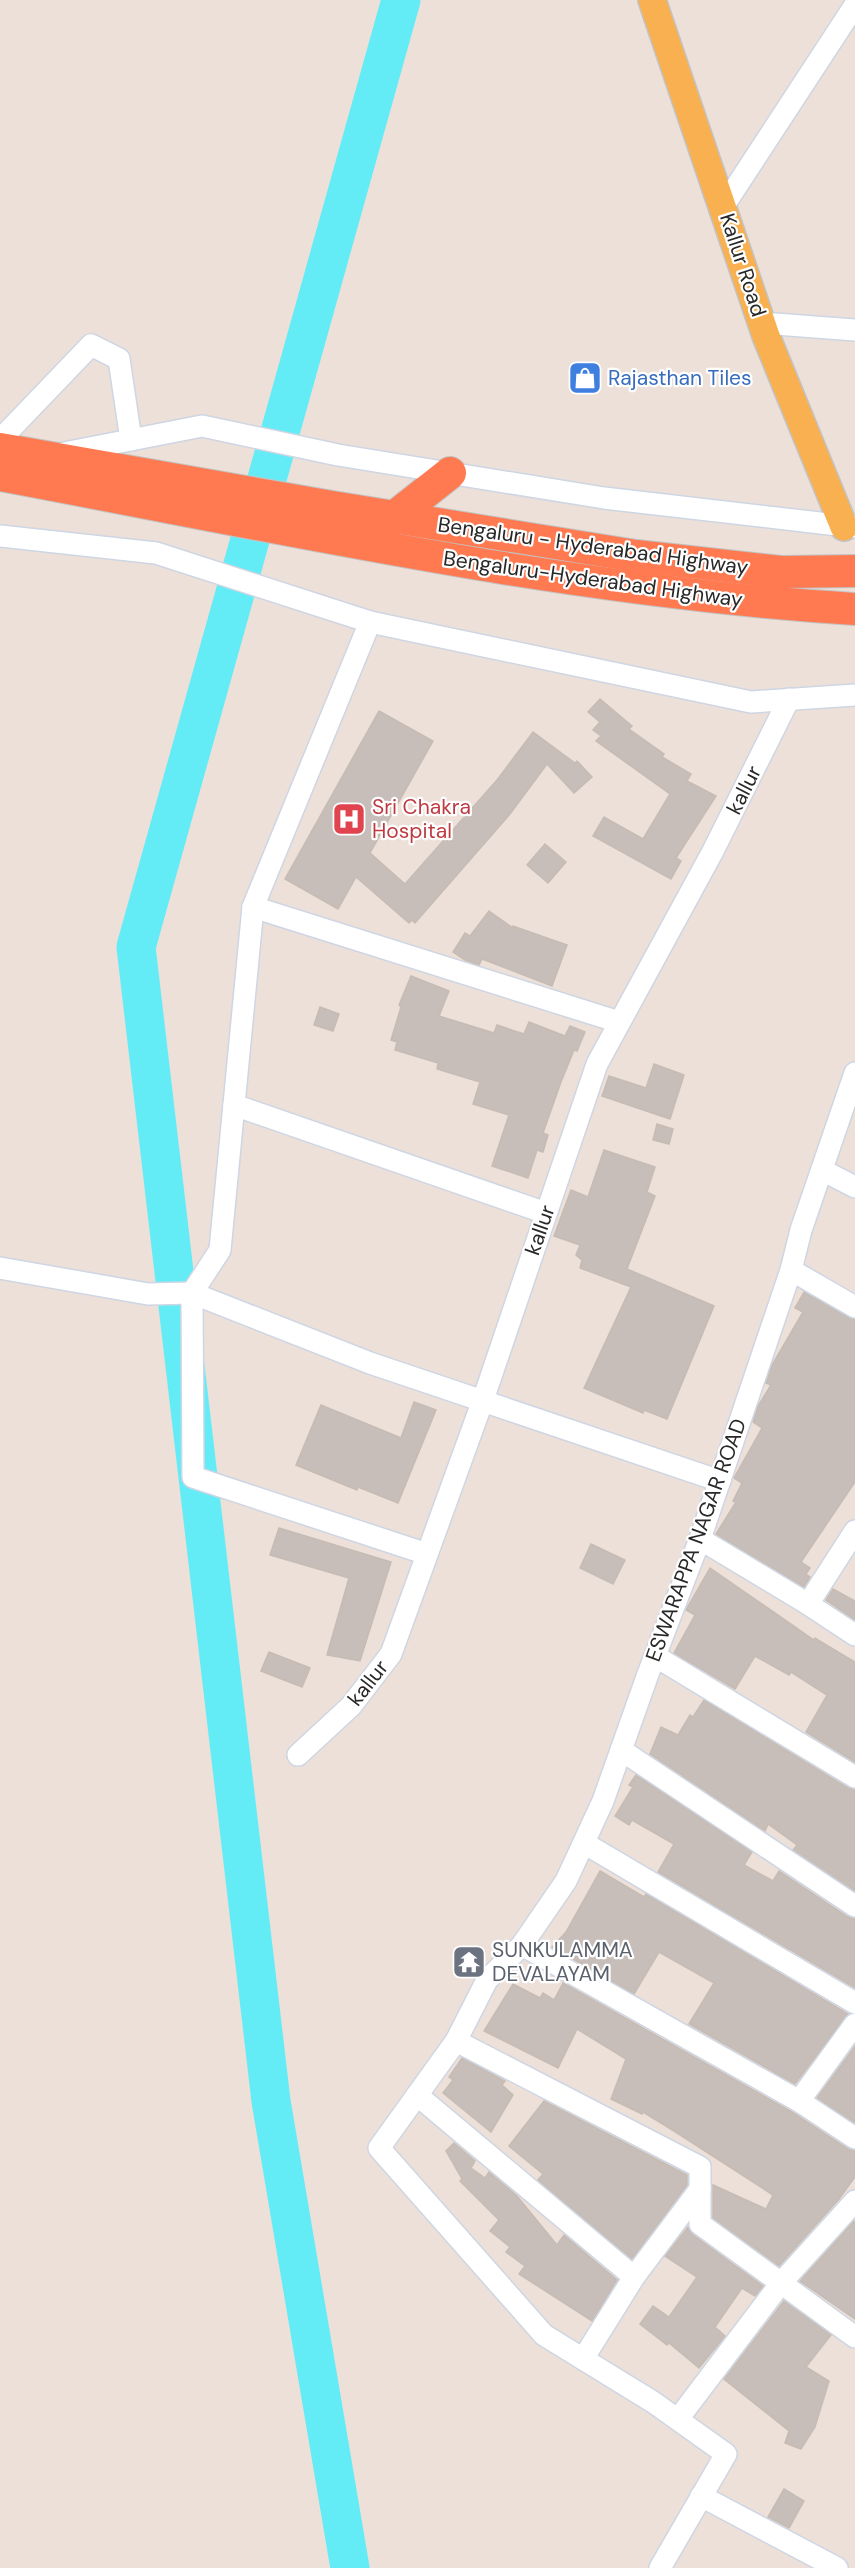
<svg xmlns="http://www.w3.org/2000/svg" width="855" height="2568" font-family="'DM Sans',sans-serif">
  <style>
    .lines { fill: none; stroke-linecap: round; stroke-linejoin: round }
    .river { stroke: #64ecf6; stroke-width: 39 }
    .building { fill: #c7bdb9; stroke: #c7bcb3; stroke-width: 1.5 }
    .minor-casing { stroke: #ced6e3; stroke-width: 24 }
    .major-casing { stroke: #c3c3c3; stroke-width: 30 }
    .highway-casing { stroke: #c3c3c3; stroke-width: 34 }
    .minor { stroke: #fff; stroke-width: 21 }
    .major { stroke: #f9b051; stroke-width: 27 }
    .highway { stroke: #ff7a51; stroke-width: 32 }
    .labels { text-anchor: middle; stroke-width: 4.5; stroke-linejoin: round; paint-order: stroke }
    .street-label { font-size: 21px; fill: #282828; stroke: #fff }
    .shop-label { font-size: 21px; fill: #366cbe; stroke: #fff; text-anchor: start }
    .health-label { font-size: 21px; fill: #be3a42; stroke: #fff; text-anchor: start }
    .worship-label { font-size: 21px; fill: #5b616d; stroke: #fff; text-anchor: start }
  </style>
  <rect width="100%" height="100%" fill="#ece0d9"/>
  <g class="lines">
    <path class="river" d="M350,2568L271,2101L136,947L401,0"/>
  </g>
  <g class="building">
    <path d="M600,699L632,726L629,729L664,754L662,757L691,774L687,781L716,796L676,858L681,861L671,879L593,836L604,817L643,839L670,794L596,741L601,736L593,730L600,722L588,712Z"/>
    <path d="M379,711L433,741L370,853L405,884L497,780L533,732L575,763L577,761L592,777L574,793L547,764L510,814L415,923L412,920L409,923L356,877L338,909L285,879Z"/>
    <path d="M545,844L566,862L548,883L527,865Z"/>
    <path d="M489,911L513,928V926L567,945L552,986L482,959L479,965L465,960L453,952L465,933L470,936Z"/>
    <path d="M411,976L449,991L439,1016L494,1033L497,1025L524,1034L529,1022L565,1036L570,1026L585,1032L577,1051L574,1050L561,1082L543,1133L548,1135L543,1152L537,1150L528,1178L492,1166L509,1115L473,1104L480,1082L437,1069L438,1063L395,1050L397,1042L391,1040L401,1007L399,1005Z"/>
    <path d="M320,1007L339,1014L333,1031L314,1025Z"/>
    <path d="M654,1064L684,1075L670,1119L602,1096L609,1076L646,1088Z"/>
    <path d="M657,1124L673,1129L669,1144L653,1140Z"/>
    <path d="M604,1150L655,1167L647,1192L655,1196L627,1269L714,1306L667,1419L644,1410L643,1413L584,1388L631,1287L580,1268L582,1260L576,1255L580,1245L554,1236L571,1190L588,1197Z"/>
    <path d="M804,1292L855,1320V1482L801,1562L810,1568L806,1574L810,1577L804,1587L716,1534L736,1502L733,1501L742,1483L734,1478L762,1428L753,1422L758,1406L771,1385L766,1383L772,1365L803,1312L795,1308Z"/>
    <path d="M414,1402L436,1410L398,1503L358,1487L357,1490L296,1465L321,1405L401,1438Z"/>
    <path d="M279,1528L391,1562L360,1661L327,1655L349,1578L270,1555Z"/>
    <path d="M591,1544L625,1560L613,1584L580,1568Z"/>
    <path d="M710,1568L814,1640L815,1638L855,1662V1762L806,1732L827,1695L791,1672L789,1675L755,1656L735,1689L674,1653L695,1615L686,1610L687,1608Z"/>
    <path d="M833,1589L855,1601V1620L826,1600Z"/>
    <path d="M269,1652L310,1668L302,1687L261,1671Z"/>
    <path d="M704,1700L848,1788L855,1790V1891L793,1850L797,1845L768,1824L765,1831L650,1754L661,1727L678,1735L690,1715L693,1717Z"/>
    <path d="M636,1775L752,1852L744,1865L773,1881L779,1871L848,1917L855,1919V1988L658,1872L674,1844L632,1820L629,1825L615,1816L633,1787L629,1785Z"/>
    <path d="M600,1871L644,1897L646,1894L848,2014L795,2084L689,2024L714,1983L659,1952L634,1994L552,1947L566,1932Z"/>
    <path d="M563,1983L792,2112L848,2149L855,2151V2177L839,2199L779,2266L713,2218V2185L766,2209L773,2195L674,2131L643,2112L642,2114L611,2099L626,2059L577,2029L558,2068L484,2031L513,1984L540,1998L543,1993L554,2000Z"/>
    <path d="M855,2046V2123L817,2098Z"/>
    <path d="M462,2058L505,2081L502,2085L513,2095L491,2132L443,2093L453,2080L449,2077Z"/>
    <path d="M544,2101L687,2175V2185L632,2259L538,2180L543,2174L509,2146Z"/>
    <path d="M454,2143L475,2161L471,2168L485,2178L489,2172L517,2196L557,2245L564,2235L617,2280L592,2321L519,2274L525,2266L506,2252L510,2247L490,2231L499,2220L460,2181L462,2179L446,2151Z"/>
    <path d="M854,2221L855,2222V2319L800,2281Z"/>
    <path d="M688,2227L692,2234L763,2286L755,2296L742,2288L715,2327L725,2336L699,2368L669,2343L667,2345L640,2324L653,2306L669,2317L697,2277L665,2256Z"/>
    <path d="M784,2301L831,2335L806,2367L829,2381L815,2427L801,2449L785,2443L789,2431L724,2379Z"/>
    <path d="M784,2489L804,2501L789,2528L768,2517Z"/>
  </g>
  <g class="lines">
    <defs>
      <g id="minor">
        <path d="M723,207L855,5"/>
        <path d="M762,323L855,330"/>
        <path d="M0,440L91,345L119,359L131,440"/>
        <path d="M59,454L202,426L338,455L604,498L855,527"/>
        <path d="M0,536L156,553L370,622L751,702L855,695"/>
        <path d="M370,622L253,907L220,1250L192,1293L193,1477L427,1554"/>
        <path d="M253,907L619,1022"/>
        <path d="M234,1105L546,1213"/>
        <path d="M822,1170L855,1187"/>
        <path d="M0,1268L148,1294L192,1293L370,1363L720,1481"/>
        <path d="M791,1270L855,1307"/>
        <path d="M700,1539L808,1604L855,1635"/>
        <path d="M808,1604L855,1531"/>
        <path d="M655,1656L855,1777"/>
        <path d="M621,1750L855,1906"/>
        <path d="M298,1755L351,1706L391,1654L483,1400L597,1064L713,851L789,699"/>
        <path d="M584,1843L855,2003"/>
        <path d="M522,1945L799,2101L855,2138"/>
        <path d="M456,2041L487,1980L522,1945L566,1881L603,1801L648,1674L700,1539L791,1270L801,1230L855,1073"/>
        <path d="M417,2095L634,2277L583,2359"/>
        <path d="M799,2101L855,2024"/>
        <path d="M634,2277L700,2189"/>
        <path d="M678,2419L781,2283L855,2201"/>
        <path d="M701,2496L837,2568"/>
        <path d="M660,2568L726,2454L653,2402L544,2335L379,2148L456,2041L700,2167V2224L855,2337"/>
      </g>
      <path id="major" d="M652,0L766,336L844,527"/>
      <g id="highway">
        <path d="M0,449L332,507L636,556L781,572L855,571"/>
        <path d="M0,475C284,528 566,591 855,609"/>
        <path d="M393,518L450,473"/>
      </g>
    </defs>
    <use href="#minor" class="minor-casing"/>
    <use href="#major" class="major-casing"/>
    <use href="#highway" class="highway-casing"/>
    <use href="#minor" class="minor"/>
    <use href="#major" class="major"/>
    <use href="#highway" class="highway"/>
  </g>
  <defs>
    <symbol id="shop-square" viewBox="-11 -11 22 22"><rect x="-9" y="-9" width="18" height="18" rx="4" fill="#3f7fe0" stroke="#fff"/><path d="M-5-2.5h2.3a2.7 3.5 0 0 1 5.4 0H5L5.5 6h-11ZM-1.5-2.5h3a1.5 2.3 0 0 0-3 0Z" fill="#fff"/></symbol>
    <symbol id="hospital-square" viewBox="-11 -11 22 22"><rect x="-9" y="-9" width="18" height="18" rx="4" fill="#e0444e" stroke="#fff"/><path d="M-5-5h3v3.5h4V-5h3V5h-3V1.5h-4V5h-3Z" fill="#fff"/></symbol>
    <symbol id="temple-square" viewBox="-11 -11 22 22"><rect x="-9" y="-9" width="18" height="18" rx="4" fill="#6b7280" stroke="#fff"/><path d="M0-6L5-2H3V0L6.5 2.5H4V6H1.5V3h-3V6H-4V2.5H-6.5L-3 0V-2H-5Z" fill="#fff"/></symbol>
  </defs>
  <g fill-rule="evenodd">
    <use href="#shop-square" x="566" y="359" width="38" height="38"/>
    <use href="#hospital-square" x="330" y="800" width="38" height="38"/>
    <use href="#temple-square" x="450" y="1943" width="38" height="38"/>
  </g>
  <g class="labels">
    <g class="street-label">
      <text transform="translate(743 265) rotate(72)" y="7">Kallur Road</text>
      <text transform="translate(593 546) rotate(8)" y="7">Bengaluru - Hyderabad Highway</text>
      <text transform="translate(593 579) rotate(8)" y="7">Bengaluru-Hyderabad Highway</text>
      <text transform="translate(744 790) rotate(-63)" y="7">kallur</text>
      <text transform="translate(540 1230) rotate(-71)" y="7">kallur</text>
      <text transform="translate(696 1540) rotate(-70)" y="7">ESWARAPPA NAGAR ROAD</text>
      <text transform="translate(368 1683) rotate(-52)" y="7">kallur</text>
    </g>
    <g class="shop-label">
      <text x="608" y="385">Rajasthan Tiles</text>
    </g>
    <g class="health-label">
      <text x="372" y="814">Sri Chakra<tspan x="372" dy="24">Hospital</tspan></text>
    </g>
    <g class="worship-label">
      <text x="492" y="1957">SUNKULAMMA<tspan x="492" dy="24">DEVALAYAM</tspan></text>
    </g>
  </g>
</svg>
